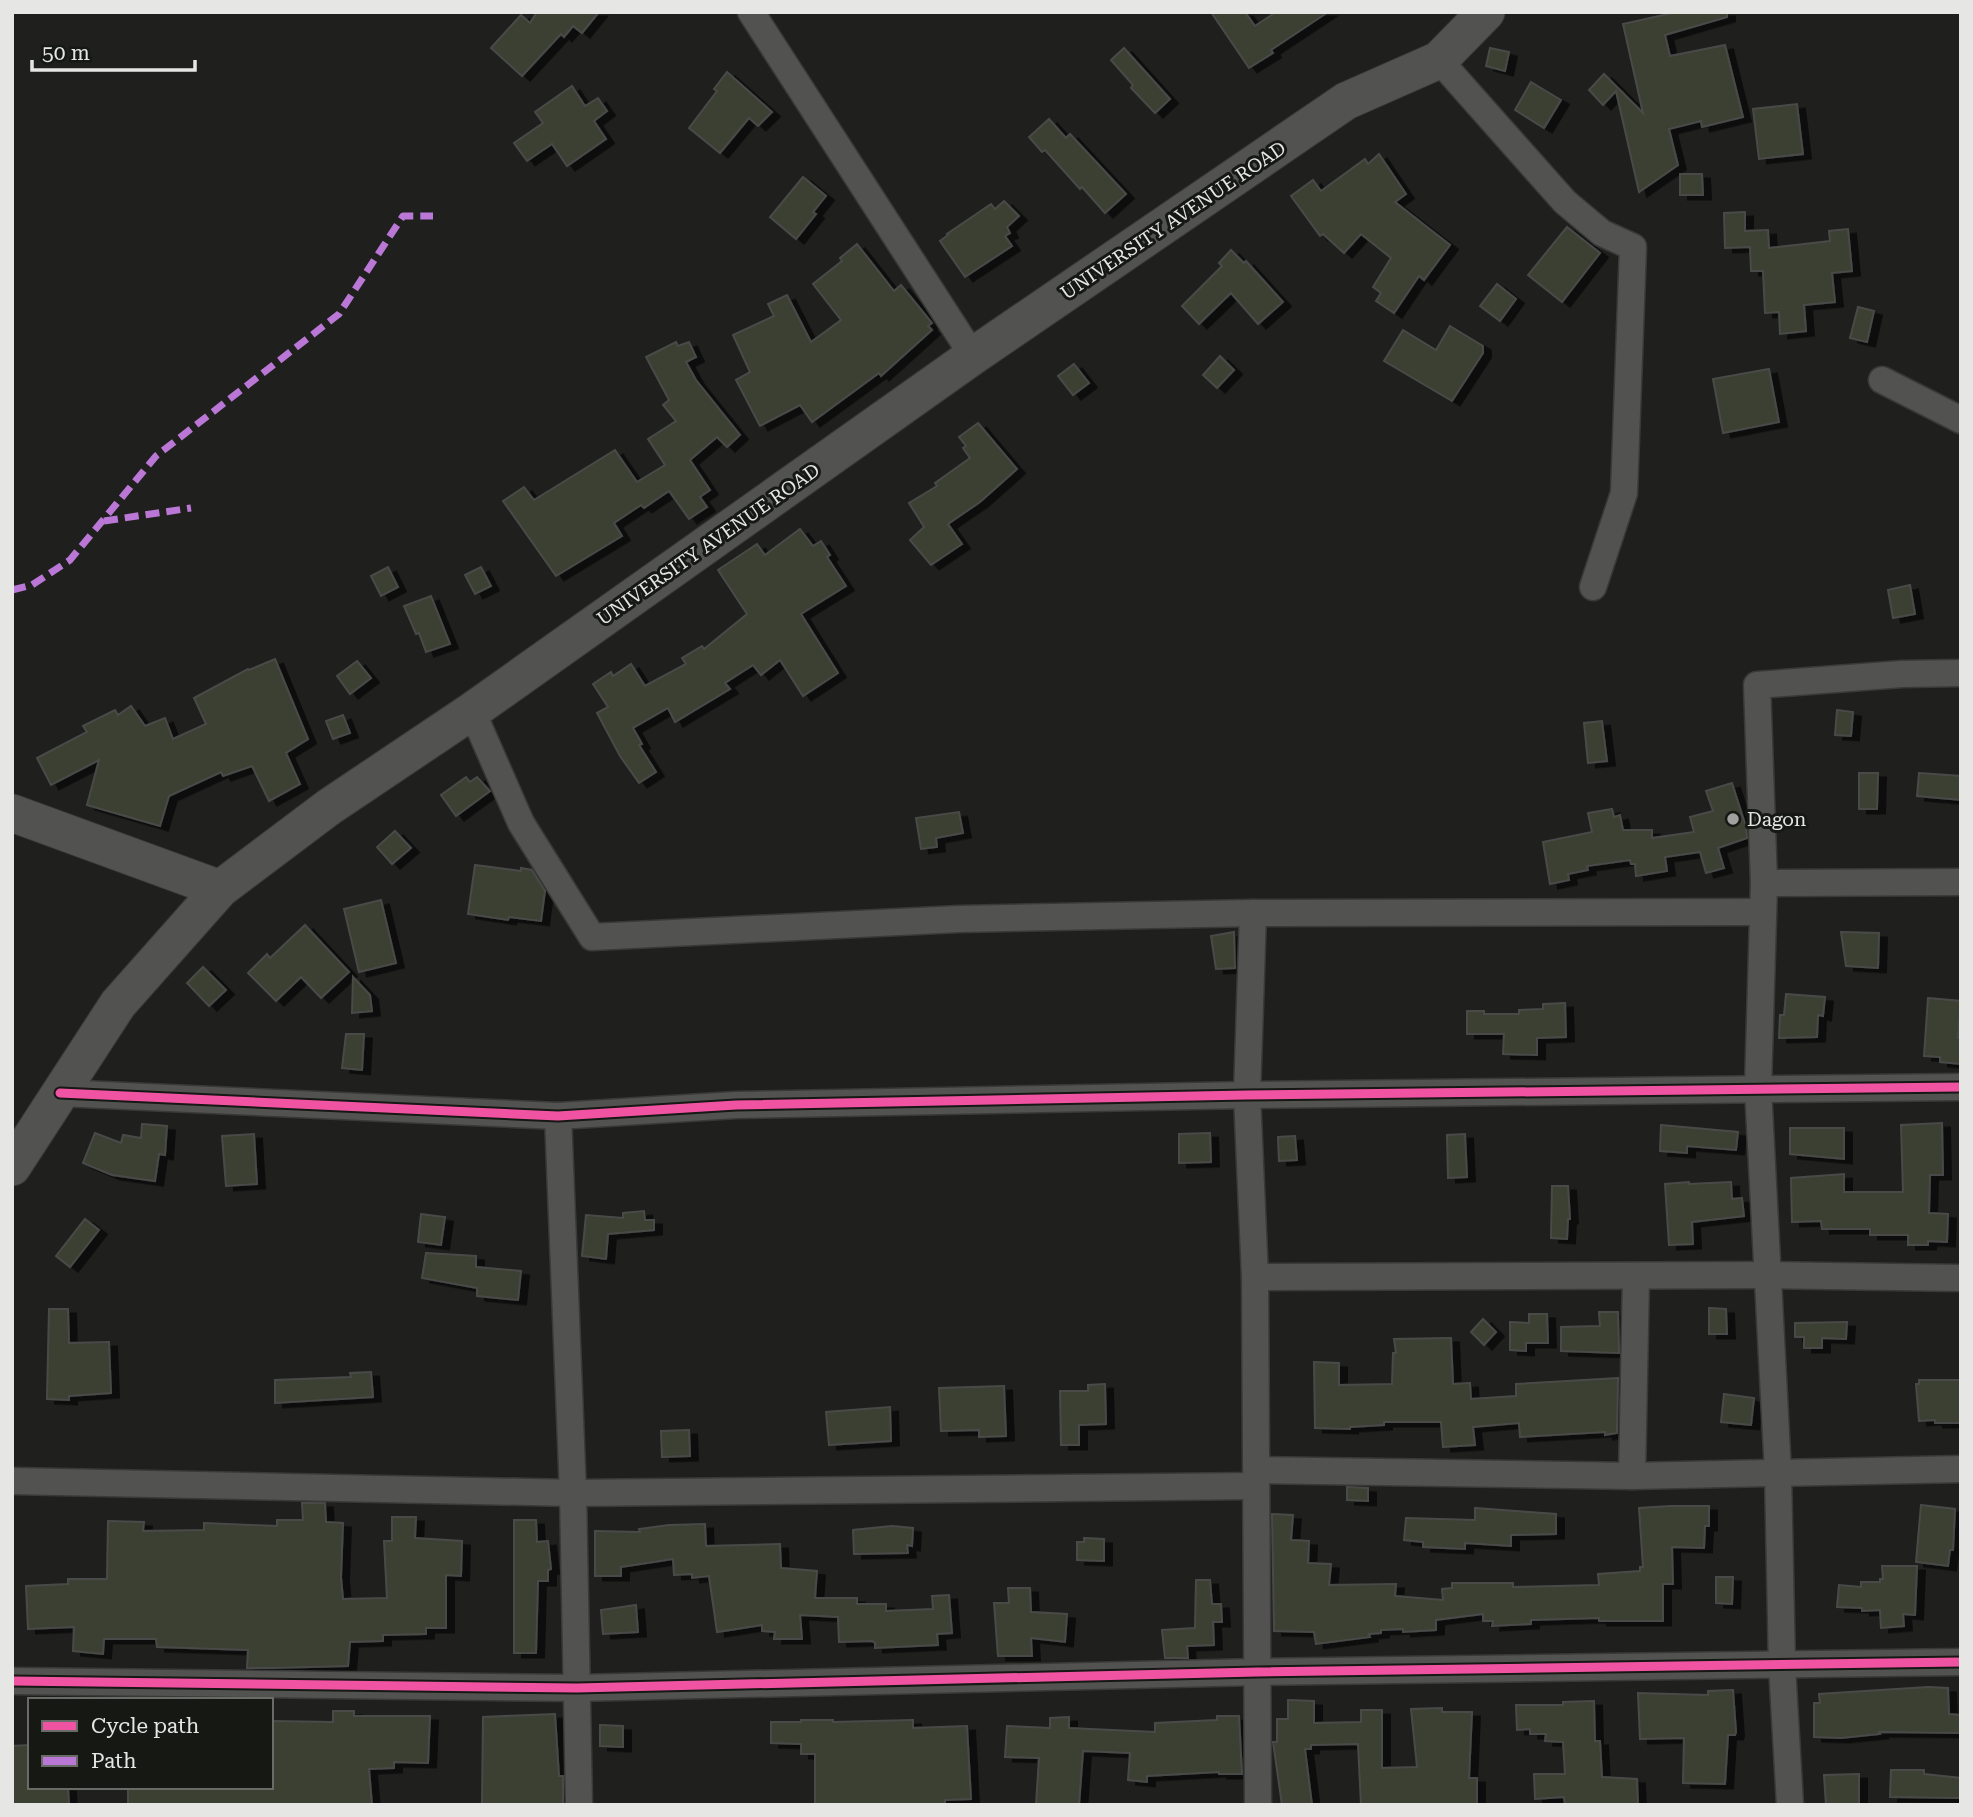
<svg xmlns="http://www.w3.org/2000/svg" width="1973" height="1817" font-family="'Roboto Serif',serif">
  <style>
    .building { fill: #3b3f31; stroke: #494a48; stroke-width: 2; filter: url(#shadow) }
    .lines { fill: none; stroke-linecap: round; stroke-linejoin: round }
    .street-casing { stroke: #393a38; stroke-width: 29 }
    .secondary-casing { stroke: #393a38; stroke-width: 39 }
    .street { stroke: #525251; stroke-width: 26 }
    .secondary { stroke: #525251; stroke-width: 37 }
    .quiet { stroke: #ba77d6; stroke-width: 7; stroke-dasharray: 14 7; stroke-linecap: butt }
    .cycleway-casing { stroke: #161814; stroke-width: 13 }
    .cycleway { stroke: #f153a3; stroke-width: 9 }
    .poi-dot { fill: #a0a19f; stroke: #161814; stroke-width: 2.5 }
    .labels { text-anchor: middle; stroke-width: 6; stroke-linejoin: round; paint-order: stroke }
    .street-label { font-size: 19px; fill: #e6e7e4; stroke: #161814 }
    .poi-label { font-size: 19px; fill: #e6e7e4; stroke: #161814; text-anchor: start }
  </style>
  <defs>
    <filter id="shadow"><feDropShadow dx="8" dy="4.5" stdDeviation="0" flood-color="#0009"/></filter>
  </defs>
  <rect width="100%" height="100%" fill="#1f201e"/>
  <g class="building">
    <path d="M537,12H599L582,33L573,26L564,37L561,34L522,76L491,48L521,15L530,23Z"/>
    <path d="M1211,12H1245L1255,26L1276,12H1328L1271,50L1273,53L1249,68Z"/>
    <path d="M1677,12H1727V17L1665,35L1670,56L1725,45L1743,117L1702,127L1701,121L1669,129L1678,165L1639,192L1616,91L1603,105L1589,90L1604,74L1643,113L1623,24Z"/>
    <path d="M1124,48L1170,99L1155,113L1131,88L1133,85L1111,60Z"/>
    <path d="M1490,48L1509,52L1505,71L1486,66Z"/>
    <path d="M727,72L772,112L758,126L749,118L720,153L689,128L717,91L714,89Z"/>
    <path d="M1531,82L1561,100L1544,128L1515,110Z"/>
    <path d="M572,86L585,106L598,98L607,111L594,121L606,139L567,166L552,144L527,161L514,143L543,123L535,112Z"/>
    <path d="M1797,104L1803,154L1759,159L1753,109Z"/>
    <path d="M1049,119L1066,138L1070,134L1126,194L1105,213L1082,187L1080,189L1045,150L1042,152L1029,137Z"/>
    <path d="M1379,154L1406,194L1395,202L1450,245L1424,280L1419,276L1394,313L1376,301L1381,293L1373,287L1391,258L1361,234L1344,253L1323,234L1320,236L1291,196L1313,180L1321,191L1365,159L1368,164Z"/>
    <path d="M1680,174H1702L1703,195H1680Z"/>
    <path d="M803,177L826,196L813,212L816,214L796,239L770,217Z"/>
    <path d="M1004,201L1019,216L1007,227L1010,233L1005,236L1012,246L965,277L940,241L948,235L947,234L991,204L995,209Z"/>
    <path d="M1745,212V231L1768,230L1769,248L1830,241L1829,231L1848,229L1852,271L1832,273L1835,302L1804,305L1806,331L1780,334L1779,312L1765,313L1763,271H1751L1750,247L1725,248L1724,213Z"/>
    <path d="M1567,227L1600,253L1562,302L1528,275Z"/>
    <path d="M857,244L894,291L901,285L932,323L928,326L932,330L881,376L879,373L812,422L800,405L760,426L736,380L750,372L733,335L774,316L768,304L787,295L811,342L841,320L813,284L842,261L840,258Z"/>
    <path d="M1231,250L1244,263L1246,261L1283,302L1258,324L1231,293L1199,324L1182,306L1222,266L1219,263Z"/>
    <path d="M1497,284L1516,299L1500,321L1480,306Z"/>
    <path d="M1858,307L1874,311L1867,342L1850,338Z"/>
    <path d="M1450,326L1483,346V353L1452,401L1384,361L1403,330L1436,350Z"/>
    <path d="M676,342L678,346L689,342L696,357L686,362L696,380L740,435L727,447L717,437L690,460L710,490L700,497L707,507L689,519L669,491L644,508L641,505L614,523L622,536L556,576L503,501L524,487L534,500L615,450L637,482L665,465L648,439L676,421L663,405L669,400L646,357Z"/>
    <path d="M1220,356L1234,370L1217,388L1203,375Z"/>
    <path d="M1074,364L1089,383L1073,395L1058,376Z"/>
    <path d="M1769,369L1779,422L1723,433L1713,379Z"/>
    <path d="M978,423L1017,469L980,502L948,524L962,544L931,565L910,540L924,527L909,503L937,486L935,483L970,458L963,448L966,446L959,437Z"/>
    <path d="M800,529L813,546L821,541L830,555L827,557L846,586L801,614L838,673L803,696L780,660L761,675L753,665L725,683L730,689L675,722L668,708L633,728L642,744L639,745L656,772L639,783L620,756L597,713L608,707L593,684L611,672L613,676L631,664L645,686L686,664L682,658L702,646L704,649L747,614L718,570L757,544L765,555Z"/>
    <path d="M388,567L398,587L381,596L371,576Z"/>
    <path d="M481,567L491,586L475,594L465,575Z"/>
    <path d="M1910,585L1915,614L1893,618L1888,590Z"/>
    <path d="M431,596L450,644L426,652L419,633L416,634L404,606Z"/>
    <path d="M275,659L308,739L286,753L300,784L269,801L252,766L223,776L221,772L169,796L160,826L87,805L99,760L51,785L37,758L87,732L83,726L115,710L118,715L131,706L145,726L165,718L173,739L206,724L194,698L248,669L249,670Z"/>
    <path d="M357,661L371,678L350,694L337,676Z"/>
    <path d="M1837,710L1853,712L1851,736L1835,735Z"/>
    <path d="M343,715L350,733L333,739L326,721Z"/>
    <path d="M1602,721L1607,761L1588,763L1584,723Z"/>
    <path d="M1859,773H1878L1877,809H1859Z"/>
    <path d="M1919,773L1961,776V800L1917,796Z"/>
    <path d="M466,777L470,782L477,777L490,791L456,816L441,795Z"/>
    <path d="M1732,783L1746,827L1747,838L1718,848L1724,868L1706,873L1700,852L1665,857L1667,871L1636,876L1635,864H1631L1630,860L1587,866L1588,870L1568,874L1569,880L1550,884L1543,842L1592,832L1588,813L1612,809L1614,817L1620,815L1623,830H1652V838L1694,832L1690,817L1713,811L1706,791Z"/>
    <path d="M959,812L963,833L936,838L937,847L921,849L916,818Z"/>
    <path d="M395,831L411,848L392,864L377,847Z"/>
    <path d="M475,865L521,871V868L532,870L545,891L541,921L509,917L508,920L468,914Z"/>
    <path d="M381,900L396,963L359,972L344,909Z"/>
    <path d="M305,925L349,972L321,998L301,977L276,1001L248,973L267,954L270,958Z"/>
    <path d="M1234,932L1235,968L1216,969L1211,936Z"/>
    <path d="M1841,932L1879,933L1878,968L1846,966Z"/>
    <path d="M203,967L226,990L209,1006L187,983Z"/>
    <path d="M353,977L370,995L372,1011L352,1013Z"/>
    <path d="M1786,994L1825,997L1823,1016L1818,1015L1817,1037L1779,1038L1780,1015H1784Z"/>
    <path d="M1928,998L1961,1001L1958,1038L1961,1039V1064L1940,1062V1057L1924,1056Z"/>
    <path d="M1565,1003L1566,1037L1537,1038V1055L1503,1054L1504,1034H1467V1011H1484V1014H1519V1010L1543,1009V1004Z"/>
    <path d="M346,1034H364L362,1070L342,1068Z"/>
    <path d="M1942,1123L1943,1175H1930L1929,1213L1948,1214L1947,1242L1928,1241V1245H1908V1235H1870V1229H1822L1821,1221L1792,1222L1791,1178L1844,1174V1192H1903L1901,1125Z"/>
    <path d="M142,1124L167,1126L165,1155L159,1154L155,1181L112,1175L83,1163L95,1133L121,1143L123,1135L141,1138Z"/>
    <path d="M1661,1125L1738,1132L1736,1150L1687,1146V1153L1660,1151Z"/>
    <path d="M1790,1128H1844V1159L1790,1154Z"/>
    <path d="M1210,1133L1211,1162L1179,1163V1134Z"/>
    <path d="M254,1134L257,1184L226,1186L222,1136Z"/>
    <path d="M1465,1134L1467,1177L1448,1178L1447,1135Z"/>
    <path d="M1295,1136L1297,1160L1279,1161L1278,1137Z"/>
    <path d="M1689,1182V1184L1731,1182L1732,1199L1742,1198L1744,1216L1692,1222L1693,1244L1669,1245L1665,1184Z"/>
    <path d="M1552,1186H1568L1570,1219H1568L1567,1239L1551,1238Z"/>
    <path d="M644,1211L645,1220H654V1230L608,1234L606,1259L582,1256L586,1215L623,1218V1213Z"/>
    <path d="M421,1214L445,1217L441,1245L418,1242Z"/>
    <path d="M85,1219L99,1230L70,1267L56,1256Z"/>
    <path d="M426,1253L476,1256V1267L521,1271L518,1300L477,1296V1288L422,1278Z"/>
    <path d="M1709,1308L1726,1309L1727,1334H1709Z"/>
    <path d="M49,1309H68L69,1343L109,1342L111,1393L69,1396V1400L47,1399Z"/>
    <path d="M1599,1312H1618L1619,1353L1561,1351V1327L1600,1326Z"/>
    <path d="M1529,1314H1547L1548,1343H1526V1351L1510,1350V1322L1529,1323Z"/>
    <path d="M1483,1319L1496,1332L1484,1345L1471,1332Z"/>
    <path d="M1847,1322L1846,1339L1822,1338V1348H1804V1337H1795V1323Z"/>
    <path d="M1451,1338L1453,1384L1470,1383L1471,1399L1516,1396V1384L1618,1378L1617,1433L1605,1435V1432L1520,1437L1519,1423L1473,1427L1475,1445L1443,1447L1441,1422H1384V1425L1350,1427V1429L1315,1428L1314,1362L1339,1363V1385L1392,1384L1393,1353H1396L1394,1339Z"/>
    <path d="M371,1372L373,1397L275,1403V1380L351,1377L350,1373Z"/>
    <path d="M1919,1380H1961V1423H1935V1420L1919,1421L1916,1384H1919Z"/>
    <path d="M1105,1384L1106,1424L1079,1425V1445H1061L1060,1391H1088V1385Z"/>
    <path d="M1004,1386L1006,1436L979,1437V1430L941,1431L939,1388Z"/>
    <path d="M1724,1394L1754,1398L1751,1425L1721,1422Z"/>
    <path d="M890,1407L891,1441L829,1445L826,1412Z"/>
    <path d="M689,1430L690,1456L662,1457L661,1431Z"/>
    <path d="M1347,1487L1368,1488V1501L1347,1500Z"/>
    <path d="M302,1503H325L326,1522L343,1523L341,1577L343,1599L387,1598L384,1541H392V1517H416L415,1538L462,1541L461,1576L446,1575V1628H426V1634L383,1635V1641L350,1642L348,1666L272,1668H247L248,1650L157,1647L156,1639H104L103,1654L73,1651L74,1627L28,1629L26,1586L68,1584V1579H107L108,1521L144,1522L143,1531L204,1530V1523L277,1526V1520H303Z"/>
    <path d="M1921,1505L1955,1509L1953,1550H1950L1948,1566L1916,1562Z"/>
    <path d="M1671,1506H1709V1526H1705L1704,1548L1672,1547L1673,1584H1663V1621H1599V1618L1531,1620V1624L1492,1626L1493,1621H1483V1614L1436,1620V1630L1403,1632V1629L1381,1630V1633L1369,1634L1370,1637L1316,1644L1314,1632L1274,1631L1272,1514L1293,1515L1291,1540L1309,1541L1308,1563L1331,1564L1329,1585L1396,1584L1395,1596L1443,1600L1442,1589L1452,1588V1583H1513V1587L1599,1585L1598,1574L1640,1571V1567H1643L1639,1508Z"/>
    <path d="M1475,1508L1556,1514V1534L1511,1535V1546L1465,1543V1549L1423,1547V1542L1404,1540L1406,1518L1475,1520Z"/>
    <path d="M514,1520H536L537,1542L548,1541L551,1569L548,1570V1581H538L536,1653H514Z"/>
    <path d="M705,1524L706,1546L780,1544L781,1568L817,1571L815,1598H857V1604H886V1611L933,1609L932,1596L949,1595L952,1633L937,1634L938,1645L875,1648V1643L872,1641L839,1642L838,1617L800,1615L802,1639H774L775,1632L762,1631V1625L717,1632L709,1576L692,1578V1574L674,1575L673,1559L621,1567V1576H595V1531L640,1532L639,1529L669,1525Z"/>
    <path d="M892,1526L913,1528L912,1546L907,1545L908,1553L854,1554L853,1530Z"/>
    <path d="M1084,1538L1104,1539V1561L1077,1560V1542H1084Z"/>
    <path d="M1882,1566H1917L1915,1615L1903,1614L1904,1626L1881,1628L1880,1610L1862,1611V1608L1837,1607L1839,1585L1861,1587V1582H1880V1579H1883Z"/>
    <path d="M1716,1577H1733L1732,1604L1716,1603Z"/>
    <path d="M1196,1580H1210L1212,1604H1221L1222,1622H1213L1214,1645L1187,1646L1188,1658H1165L1162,1630L1195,1628Z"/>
    <path d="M1008,1588H1030L1031,1612L1067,1614L1065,1642L1031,1638L1032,1656H998L994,1603H1009Z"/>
    <path d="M636,1605L638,1632L603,1634L601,1610Z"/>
    <path d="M1928,1687L1948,1688L1949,1714L1961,1715V1733L1879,1732L1880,1734L1841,1738L1814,1737V1703H1820L1819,1694Z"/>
    <path d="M1733,1690L1736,1732L1735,1735H1728L1725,1784L1683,1783L1684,1738L1640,1739L1638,1693L1708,1695V1691Z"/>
    <path d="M1288,1700L1314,1701V1723L1361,1722V1710H1382V1768L1417,1767L1411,1709L1442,1708V1712H1472L1469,1778H1477V1805H1361L1358,1744L1311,1745V1749H1305L1312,1805H1282L1273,1742H1277V1719H1288Z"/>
    <path d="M1594,1701L1595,1741H1600L1602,1777L1637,1779L1638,1805H1565L1564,1797L1535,1799L1534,1774H1565L1563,1742L1545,1741L1546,1734H1530V1729L1517,1730L1516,1705H1563V1702Z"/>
    <path d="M333,1711H354V1716H430L428,1763L394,1762V1768L369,1769L372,1805H128V1787H271V1721L333,1722Z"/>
    <path d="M555,1714L559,1776H563V1805H482L483,1717Z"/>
    <path d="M1217,1716H1239L1242,1774H1219V1772L1147,1776V1782L1128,1780L1130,1753L1083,1751L1079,1805H1036L1039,1758L1005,1757L1007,1726L1050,1728V1718L1069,1717V1728L1155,1732V1723L1217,1720Z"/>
    <path d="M801,1720H833V1722L913,1720V1728L967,1726L971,1799L945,1800V1805H815V1754H801V1744L771,1743V1722H801Z"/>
    <path d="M600,1725L623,1726V1747L600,1746Z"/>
    <path d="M30,1745V1787H68L69,1805H12V1746Z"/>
    <path d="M1891,1770H1924V1774L1961,1778V1798L1890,1797Z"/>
    <path d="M1859,1774V1805H1826L1824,1775Z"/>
  </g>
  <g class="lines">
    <defs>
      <g id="street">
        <path d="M751,12L973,356"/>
        <path d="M1439,60L1565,202L1602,233L1633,247L1624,493L1593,587"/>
        <path d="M1882,380L1961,420"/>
        <path d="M472,711L521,823L592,937L959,919L1253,913L1763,912"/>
        <path d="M1764,883L1961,882"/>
        <path d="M1253,913L1247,1095L1255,1277L1258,1805"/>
        <path d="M60,1093L558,1116L736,1105L1247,1095L1961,1087"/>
        <path d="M558,1116L573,1493L579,1805"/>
        <path d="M1255,1277L1768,1275L1961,1278"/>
        <path d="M1257,1470L1632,1476L1961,1469"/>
        <path d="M1632,1476L1636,1276"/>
        <path d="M12,1481L573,1493L1255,1486"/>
        <path d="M12,1681L577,1688L1257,1672L1961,1662"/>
        <path d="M1790,1805L1782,1666L1778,1473L1758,1088L1764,883L1757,685L1902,674L1961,673"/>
      </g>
      <g id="secondary">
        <path d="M12,813L220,889"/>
        <path d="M12,1167L118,1004L220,889L329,807L472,711L973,356L1346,101L1439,60L1486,12"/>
      </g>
    </defs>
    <use href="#street" class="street-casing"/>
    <use href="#secondary" class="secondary-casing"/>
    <use href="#street" class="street"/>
    <use href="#secondary" class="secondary"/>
    <g class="quiet">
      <path d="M104,521L191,508"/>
      <path d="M12,590L32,585L70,560L156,456L339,314L403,216H433"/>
    </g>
    <defs>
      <g id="cycleway">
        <path d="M60,1093L558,1116L736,1105L1247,1095L1961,1087"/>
        <path d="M12,1681L577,1688L1257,1672L1961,1662"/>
      </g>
    </defs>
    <use href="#cycleway" class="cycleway-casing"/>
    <use href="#cycleway" class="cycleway"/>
  </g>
  <circle class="poi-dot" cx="1733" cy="819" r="7"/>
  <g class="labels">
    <g class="street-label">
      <text transform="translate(1173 220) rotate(-34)" y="7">UNIVERSITY AVENUE ROAD</text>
      <text transform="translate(708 544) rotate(-35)" y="7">UNIVERSITY AVENUE ROAD</text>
    </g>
    <g class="poi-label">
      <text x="1747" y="826">Dagon</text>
    </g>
  </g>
  <rect width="1973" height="1817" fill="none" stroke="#e6e7e4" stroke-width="28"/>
  <rect x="28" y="1698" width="245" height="91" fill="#161814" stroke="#696b67" stroke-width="2"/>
  <rect x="42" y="1721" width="35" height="10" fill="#f153a3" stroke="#696b67" stroke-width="2"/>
  <text x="91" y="1733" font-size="21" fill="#e6e7e4">Cycle path</text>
  <rect x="42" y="1756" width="35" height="10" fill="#ba77d6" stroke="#696b67" stroke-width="2"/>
  <text x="91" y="1768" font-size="21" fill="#e6e7e4">Path</text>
  <path d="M32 60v10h163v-10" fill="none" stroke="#e6e7e4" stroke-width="3.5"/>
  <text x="42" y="60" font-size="21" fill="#e6e7e4" stroke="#161814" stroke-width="5" paint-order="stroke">50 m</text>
</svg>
